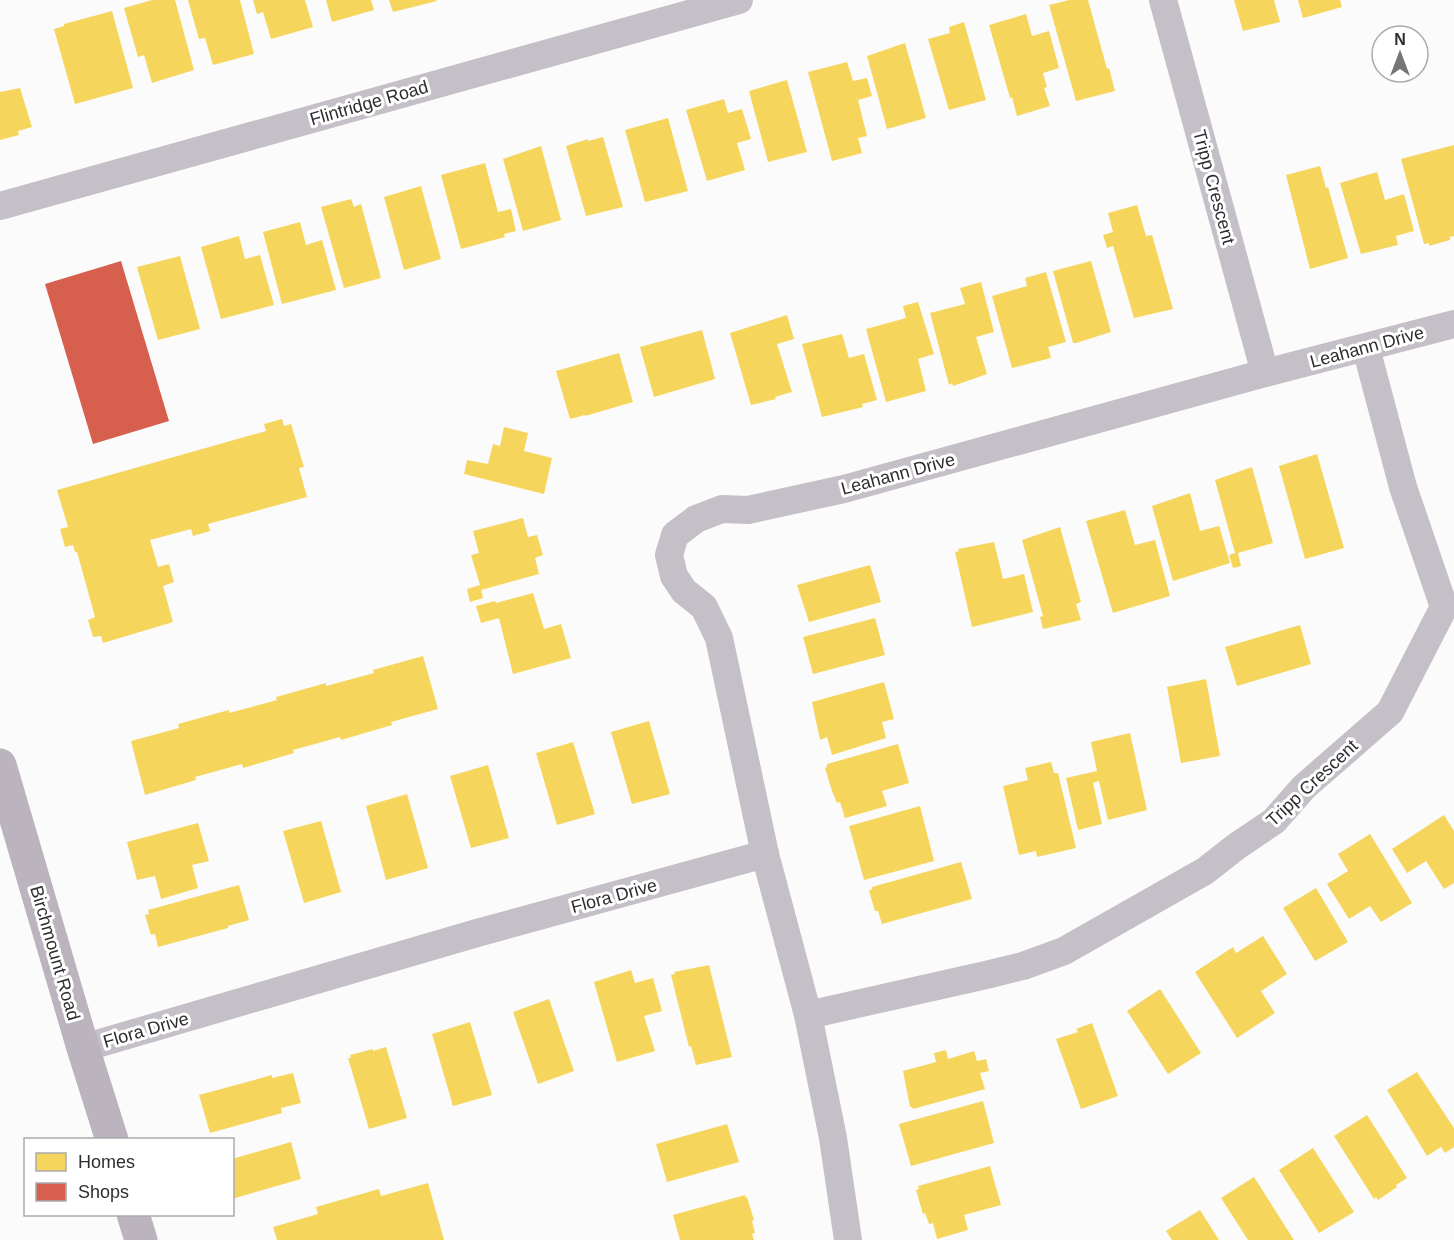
<svg xmlns="http://www.w3.org/2000/svg" width="1454" height="1240" font-family="Arial,sans-serif">
  <style>
    .homes { fill: #f6d55c }
    .shops { fill: #d6604d }
    .lines { fill: none; stroke-linecap: round; stroke-linejoin: round }
    .street { stroke: #c5bfc7; stroke-width: 28 }
    .secondary { stroke: #bbb3bd; stroke-width: 33 }
    .labels { text-anchor: middle; stroke-width: 6; stroke-linejoin: round; paint-order: stroke }
    .street-label { font-size: 18px; fill: #2e2d2f; stroke: #fff }
  </style>
  <rect width="100%" height="100%" fill="#fcfbfc"/>
  <g class="homes">
    <path d="M152,0H175L194,70L152,83L144,55L138,57L124,8Z"/>
    <path d="M188,0H240L254,54L213,65L205,38L199,39Z"/>
    <path d="M253,0H305L313,27L271,39L263,12L257,14Z"/>
    <path d="M326,0H371L374,10L332,22Z"/>
    <path d="M389,0H436L437,1L393,12Z"/>
    <path d="M1069,0H1088L1107,69L1109,68L1115,91L1076,101L1049,5Z"/>
    <path d="M1234,0H1274L1280,22L1243,31Z"/>
    <path d="M1298,0H1340L1342,7L1303,18Z"/>
    <path d="M112,11L133,88L75,104L54,29L64,26V24Z"/>
    <path d="M1026,14L1032,36L1049,31L1059,68L1043,73L1047,87L1044,88L1050,106L1017,116L1012,97L1010,98L989,25Z"/>
    <path d="M964,22L986,100L949,110L928,39L950,33L949,27Z"/>
    <path d="M905,43L926,118L887,129L867,56Z"/>
    <path d="M847,62L853,81L867,78L872,96L858,100L867,136L858,138L862,153L832,161L808,72Z"/>
    <path d="M787,80L807,152L768,162L749,91Z"/>
    <path d="M20,88L32,127L18,131L19,135L0,140V92Z"/>
    <path d="M724,99L728,113L742,109L751,139L737,143L745,170L707,181L686,110Z"/>
    <path d="M668,118L688,191L645,202L625,130Z"/>
    <path d="M603,137L623,207L586,216L566,146L588,139V141Z"/>
    <path d="M1454,145V236L1450,237V240L1429,246V243L1424,244L1401,159Z"/>
    <path d="M541,146L561,220L523,231L503,159Z"/>
    <path d="M485,163L498,212L511,209L516,231L504,234L505,237L461,249L441,175Z"/>
    <path d="M1320,166L1326,188L1328,187L1348,258L1310,269L1286,175Z"/>
    <path d="M1377,172L1385,200L1404,194L1414,231L1396,236L1398,245L1361,254L1340,183Z"/>
    <path d="M421,186L441,259L404,270L384,197Z"/>
    <path d="M351,199L354,207L361,204L381,278L344,288L321,207Z"/>
    <path d="M1137,205L1146,236L1152,235L1173,309L1134,318L1113,246L1107,248L1103,235L1113,232L1108,213Z"/>
    <path d="M300,222L306,245L322,240L336,290L282,304L263,232Z"/>
    <path d="M239,236L245,259L260,255L274,305L221,319L201,247Z"/>
    <path d="M180,256L200,329L158,340L137,267Z"/>
    <path d="M1091,261L1111,332L1076,343H1073L1053,271Z"/>
    <path d="M1046,272L1066,342L1048,347L1051,358L1012,368L992,296L1027,286L1025,278Z"/>
    <path d="M981,282L994,332L976,337L987,374L953,386L952,383L949,385L930,313L965,304L960,288Z"/>
    <path d="M918,302L934,354L918,359L926,391L886,402L866,329L906,318L903,306Z"/>
    <path d="M787,315L794,339L777,344L792,392L775,397L776,399L751,405L730,333Z"/>
    <path d="M702,330L715,379L654,397L640,347Z"/>
    <path d="M842,334L849,358L864,354L877,400L862,404L863,407L822,417L802,344Z"/>
    <path d="M619,353L633,402L585,416V415L570,419L556,371Z"/>
    <path d="M282,419L284,426L291,424L304,467L299,468L307,497L208,524L210,531L193,536L191,529L150,540L158,567L169,564L174,582L163,586L173,622L103,643L101,636L93,637L88,620L95,617L77,552H75L73,545L65,547L60,529L68,527L57,490L266,431L264,424Z"/>
    <path d="M504,427L528,433L524,451L552,458L544,494L464,474L467,460L488,464L493,444L500,446Z"/>
    <path d="M1317,454L1344,548L1305,559L1279,466Z"/>
    <path d="M1252,467L1273,543L1238,553L1241,566L1233,568L1229,555L1235,553L1215,480Z"/>
    <path d="M1190,493L1200,531L1219,526L1230,563L1173,581L1152,506Z"/>
    <path d="M1125,510L1135,545L1155,540L1170,596L1113,613L1086,521Z"/>
    <path d="M523,518L528,537L537,535L543,555L535,558L539,574L481,590L483,598L470,602L467,589L480,585L471,555L479,553L473,531Z"/>
    <path d="M1060,527L1081,602L1076,604L1081,620L1043,629L1040,617L1043,616L1022,540Z"/>
    <path d="M994,542L1003,579L1024,574L1033,612L972,627L955,552L959,551L958,549Z"/>
    <path d="M870,565L881,602L809,622L797,585Z"/>
    <path d="M533,593L544,629L561,624L571,658L513,674L499,618L481,623L476,606L495,601L496,603Z"/>
    <path d="M875,618L885,655L813,674L803,637Z"/>
    <path d="M1300,625L1311,664L1237,686L1225,647Z"/>
    <path d="M423,656L438,709L391,722L392,725L341,740L340,737L293,750L294,753L243,768L242,764L195,777L196,780L145,795L131,741L179,728L178,724L229,710V713L277,700L276,697L326,683V686L374,673L373,670Z"/>
    <path d="M1206,679L1220,756L1181,763L1167,687Z"/>
    <path d="M884,682L894,719L882,722L886,738L832,755L827,737L820,740L812,702Z"/>
    <path d="M649,721L670,794L632,804L611,732Z"/>
    <path d="M1130,733L1147,810L1108,820L1099,781L1093,783L1102,824L1078,830L1066,778L1097,771L1091,742Z"/>
    <path d="M573,742L595,814L557,825L536,753Z"/>
    <path d="M898,744L909,783L882,791L887,806L845,818L840,802L837,803L832,791L825,768L827,767V764Z"/>
    <path d="M1051,762L1054,773H1058L1076,848L1037,857L1036,851L1019,855L1003,786L1028,780L1025,768Z"/>
    <path d="M488,765L509,838L471,848L450,776Z"/>
    <path d="M407,794L428,868L386,880L366,806Z"/>
    <path d="M920,806L934,861L864,880L849,826Z"/>
    <path d="M1444,815L1454,831V883L1444,889L1426,861L1407,873L1392,849Z"/>
    <path d="M321,821L341,892L304,903L283,831Z"/>
    <path d="M198,823L209,861L192,865L198,888L161,899L155,876L137,880L127,842Z"/>
    <path d="M1370,834L1412,903L1381,922L1370,906L1349,919L1327,884L1348,871L1338,854Z"/>
    <path d="M961,862L972,899L882,924L878,911H875L869,891L872,889V887Z"/>
    <path d="M239,885L249,920L228,926V928L158,947L155,934L151,935L145,915L149,914L148,910Z"/>
    <path d="M1316,888L1348,942L1315,961L1283,908Z"/>
    <path d="M1263,936L1287,974L1261,991L1275,1013L1237,1038L1195,972L1233,947L1236,953Z"/>
    <path d="M709,965L732,1057L696,1065L691,1046L689,1047L671,975L675,974L674,972Z"/>
    <path d="M631,970L635,983L653,978L662,1011L644,1016L655,1051L617,1062L594,982Z"/>
    <path d="M1160,989L1201,1053L1168,1074L1127,1011Z"/>
    <path d="M549,999L574,1071L538,1084L513,1012Z"/>
    <path d="M470,1022L492,1095L453,1106L432,1034Z"/>
    <path d="M1092,1023L1118,1096L1081,1109L1056,1039L1078,1032L1076,1029Z"/>
    <path d="M386,1047L407,1118L369,1129L348,1058H351L350,1055L373,1049V1051Z"/>
    <path d="M946,1050L948,1059L974,1051L977,1061L986,1059L989,1071L980,1073L985,1089L913,1109L912,1107H910L903,1071L936,1062L934,1053Z"/>
    <path d="M1417,1072L1454,1128V1147L1445,1153L1441,1147L1427,1156L1387,1090Z"/>
    <path d="M293,1073L301,1103L281,1108L282,1113L210,1133L199,1095L272,1075V1078Z"/>
    <path d="M983,1101L994,1143L911,1166L899,1124Z"/>
    <path d="M1367,1115L1407,1178L1396,1185L1397,1187L1378,1200L1376,1197L1374,1199L1334,1136Z"/>
    <path d="M727,1124L739,1162L667,1182L656,1144Z"/>
    <path d="M291,1142L301,1179L232,1199V1159Z"/>
    <path d="M1313,1148L1354,1212L1319,1233L1279,1170Z"/>
    <path d="M990,1166L1001,1205L964,1215L968,1230L937,1239L933,1223L929,1224L925,1213L923,1214L916,1190L919,1189L918,1186Z"/>
    <path d="M1254,1177L1294,1240H1248L1221,1198Z"/>
    <path d="M428,1183L444,1240H277L273,1227L318,1214L316,1207L379,1189L381,1196Z"/>
    <path d="M745,1195V1198L747,1197L754,1220L752,1221L755,1233L752,1234L754,1240H680L673,1215Z"/>
    <path d="M1200,1210L1219,1240H1172L1166,1231Z"/>
  </g>
  <path class="shops" d="M121,261L169,421L93,444L45,284Z"/>
  <g class="lines">
    <g class="street">
      <path d="M1163,0L1265,373"/>
      <path d="M0,206L739,0"/>
      <path d="M808,1015L986,975L1023,966L1064,951L1205,871L1237,846L1274,821L1304,787L1390,712L1444,607L1403,487L1366,348"/>
      <path d="M83,1048L477,933L765,854"/>
      <path d="M848,1240L833,1138L808,1015L765,854L719,638L704,607L684,591L674,576L669,555L675,535L696,519L722,509L748,510L844,489L1265,373L1454,324"/>
    </g>
    <g class="secondary">
      <path d="M0,765L83,1048L112,1140"/>
      <path d="M133,1214L141,1240"/>
    </g>
  </g>
  <g class="labels">
    <g class="street-label">
      <text transform="translate(369 103) rotate(-16)" y="6">Flintridge Road</text>
      <text transform="translate(1214 187) rotate(75)" y="6">Tripp Crescent</text>
      <text transform="translate(1367 347) rotate(-15)" y="6">Leahann Drive</text>
      <text transform="translate(898 474) rotate(-15)" y="6">Leahann Drive</text>
      <text transform="translate(1312 783) rotate(-43)" y="6">Tripp Crescent</text>
      <text transform="translate(614 896) rotate(-15)" y="6">Flora Drive</text>
      <text transform="translate(55 953) rotate(74)" y="6">Birchmount Road</text>
      <text transform="translate(146 1030) rotate(-16)" y="6">Flora Drive</text>
    </g>
  </g>
  <rect x="24" y="1138" width="210" height="78" fill="#ffffff" stroke="#ababac" stroke-width="1.5"/>
  <rect x="36" y="1153" width="30" height="18" fill="#f6d55c" stroke="#ababac" stroke-width="1.5"/>
  <text x="78" y="1168" font-size="18" fill="#2e2d2f">Homes</text>
  <rect x="36" y="1183" width="30" height="18" fill="#d6604d" stroke="#ababac" stroke-width="1.5"/>
  <text x="78" y="1198" font-size="18" fill="#2e2d2f">Shops</text>
  <g transform="translate(1400 54)"><circle r="28" fill="#ffffff" stroke="#ababac" stroke-width="1.5"/>
  <path d="M0-4.5L10 22L0 15L-10 22Z" fill="#767577"/>
  <text y="-9" font-size="16" font-weight="bold" text-anchor="middle" fill="#2e2d2f">N</text>
  </g>
</svg>
